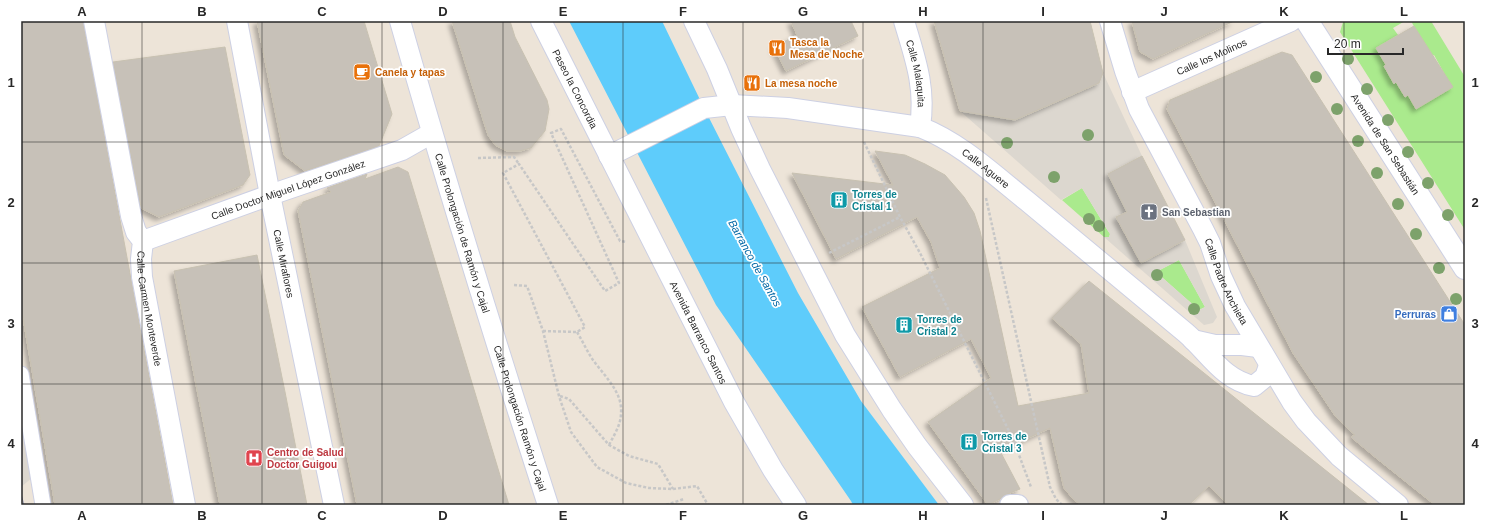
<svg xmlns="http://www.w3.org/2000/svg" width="1486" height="526" font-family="Helvetica,sans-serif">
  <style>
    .green { fill: #aaea8d }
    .plaza { fill: #dcd7cf; fill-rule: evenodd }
    .water { fill: #5eccfb }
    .building { fill: #c7c1b8; stroke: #c8c1b1; filter: url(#shadow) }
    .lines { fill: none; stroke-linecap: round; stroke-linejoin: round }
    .pedestrian-casing { stroke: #cdd0e3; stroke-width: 17 }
    .minor-casing { stroke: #cdd0e3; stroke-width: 22 }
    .tertiary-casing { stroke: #cdd0e3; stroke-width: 24 }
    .path { stroke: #c7c7c7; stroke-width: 2.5; stroke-dasharray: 3 2; stroke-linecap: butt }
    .pedestrian { stroke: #fff; stroke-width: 15 }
    .minor { stroke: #fff; stroke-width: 20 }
    .tertiary { stroke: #fff; stroke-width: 22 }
    .tram { stroke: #9a9db5; stroke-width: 1 }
    .tree { fill: #7da26b }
    .grid { fill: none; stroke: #282828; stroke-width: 1; stroke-opacity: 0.55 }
    .labels { text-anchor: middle; stroke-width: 3.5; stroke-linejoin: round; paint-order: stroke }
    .food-label { font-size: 10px; font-weight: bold; fill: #c56008; stroke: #fff; text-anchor: start }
    .street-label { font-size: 10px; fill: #282828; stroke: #fff }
    .culture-label { font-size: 10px; font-weight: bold; fill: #0d838f; stroke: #fff; text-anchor: start }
    .worship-label { font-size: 10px; font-weight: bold; fill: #5b616d; stroke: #fff; text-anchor: start }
    .shop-label { font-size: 10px; font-weight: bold; fill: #366cbe; stroke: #fff; text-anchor: end }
    .health-label { font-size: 10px; font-weight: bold; fill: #be3a42; stroke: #fff; text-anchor: start }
    .water-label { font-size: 11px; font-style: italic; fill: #0066a4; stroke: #fff }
    .neatline { fill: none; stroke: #282828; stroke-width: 1.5 }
    .grid-label { font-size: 13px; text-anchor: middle; font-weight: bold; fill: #282828 }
  </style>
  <defs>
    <filter id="shadow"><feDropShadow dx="-3.5" dy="3.5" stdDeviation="2" flood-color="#0004"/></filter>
  </defs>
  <rect width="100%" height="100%" fill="#ede4d8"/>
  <g class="green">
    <path d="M1345,21H1405L1393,28L1398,35L1376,48L1386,65L1384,67L1394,83L1396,82L1405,97L1408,95L1416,109L1451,88L1443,75L1444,73L1434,55L1431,57L1411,21H1431L1465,77V230L1340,32L1343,22Z"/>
    <path d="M1082,188L1108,231L1110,234L1109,237H1104L1062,200Z"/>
    <path d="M1179,260L1205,307L1199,310L1156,272Z"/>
  </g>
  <g class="plaza">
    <path d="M1103,73L1142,156L1135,208L1117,218L1141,263L1185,240L1217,317L1213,323L1204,325L1104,237H1109L1110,234L1108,231L1082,188L1061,200L960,111L1008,119L1025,116L1099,83ZM1179,260L1205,307L1199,310L1156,272Z"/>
    <path d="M21,398L33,477L21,487Z"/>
  </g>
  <path class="water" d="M569,21H662L704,108L798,293L861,401L939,505H853L851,501L716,305Z"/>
  <g class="building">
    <path d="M21,21H83L173,505H55L21,306Z"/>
    <path d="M257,21H364L392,114L379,146L305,171L284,155Z"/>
    <path d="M452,21H510L515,37L547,100L549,109L545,131L531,148L520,151H507L495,145L488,135Z"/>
    <path d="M791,21H851L858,36L786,71L774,47L797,35Z"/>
    <path d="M934,21H1090L1103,73L1099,83L1015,120L960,111Z"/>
    <path d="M1132,21H1234L1153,59L1140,52Z"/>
    <path d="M1414,26L1453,87L1416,109L1408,95L1405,97L1396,82L1394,84L1384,66L1386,65L1376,48Z"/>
    <path d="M225,47L250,175L243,185L159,217L141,208L113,62Z"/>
    <path d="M1282,52L1292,55L1465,325V505H1435L1375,457L1351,437L1355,435L1336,417L1293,353L1167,109L1170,100Z"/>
    <path d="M875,151L905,155L925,164L945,175L964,197L974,213L980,231L1018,406L1089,393L1081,344L1052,318L1089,281L1369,505H1229L1209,486L1189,505H1082L1074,500L1064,488L1050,428L1000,451L1020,489L1005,495L1000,499L988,505L928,422L991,378L971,339L900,377L862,307L940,268L931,242L917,217L836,259L792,173L893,185Z"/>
    <path d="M1142,156L1185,240L1141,263L1116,217L1127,212L1108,174Z"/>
    <path d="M398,167L408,172L509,505H357L298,211L303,202L331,192L327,188L367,174L365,179Z"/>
    <path d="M257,255L285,392L307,505H220L201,410L174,271Z"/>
  </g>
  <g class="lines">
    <defs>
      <path id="pedestrian" d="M21,374L43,505"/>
      <g id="minor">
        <path id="s1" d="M94,21L131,216L136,232L143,241L141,259L142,277L185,505"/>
        <path id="s2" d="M237,21L270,195L334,505"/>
        <path id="s3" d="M400,21C446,183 496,344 548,505"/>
        <path id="s4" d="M541,21L734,402L773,470L796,505"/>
        <path d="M694,21L717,69L741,128L760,169L845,335L892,410L917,446L963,505"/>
        <path id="s5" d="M904,21C915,58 926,87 920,127"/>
        <path id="s6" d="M1110,21L1125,71L1139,109L1203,229L1210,243L1221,276L1235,306L1292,402L1306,421L1339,456L1398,505"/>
        <path id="s7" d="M1132,92L1291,21"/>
        <path id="s8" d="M609,156L704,108L732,105L788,108L920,127C961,143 993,174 1027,201C1080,245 1133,289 1186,333C1208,352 1223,380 1254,386L1265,377L1269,366"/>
        <path id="s9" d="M143,241L270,195L402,150L432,133"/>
        <path d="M1193,340L1215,345H1242L1258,347"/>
        <path d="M1010,505H1018"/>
      </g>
      <g id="tertiary">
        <path id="s10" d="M1307,21L1465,268"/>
      </g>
    </defs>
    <use href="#pedestrian" class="pedestrian-casing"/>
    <use href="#minor" class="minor-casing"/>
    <use href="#tertiary" class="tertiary-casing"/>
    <g class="path">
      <path d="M864,142L900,217L920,253L1013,439L1031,487"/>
      <path d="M478,158L514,157L519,164"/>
      <path d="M986,198L1050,487L1056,499L1062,505"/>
      <path d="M829,253L900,217"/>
      <path d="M514,285L527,286L543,331L559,396L571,432L597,467L626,483L649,488L673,489L697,486L708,505"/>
      <path d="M543,331L577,332L585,327L503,173L519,164L605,291L619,283L551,133L561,129L620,241L626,242"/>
      <path d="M577,332C582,340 586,349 591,357C602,374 623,391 621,413C621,425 614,435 609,445"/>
      <path d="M560,396L569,399L609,445L629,456L658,464L673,489"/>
      <path d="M666,505L684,499"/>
    </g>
    <use href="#pedestrian" class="pedestrian"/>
    <use href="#minor" class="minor"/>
    <use href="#tertiary" class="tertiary"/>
    <path class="tram" d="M21,494L24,505"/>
  </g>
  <g class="tree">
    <circle cx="1348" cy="59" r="6"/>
    <circle cx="1316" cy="77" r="6"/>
    <circle cx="1367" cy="89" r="6"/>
    <circle cx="1337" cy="109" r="6"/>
    <circle cx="1388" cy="120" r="6"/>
    <circle cx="1088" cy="135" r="6"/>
    <circle cx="1358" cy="141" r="6"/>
    <circle cx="1007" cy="143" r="6"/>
    <circle cx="1408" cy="152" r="6"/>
    <circle cx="1377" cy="173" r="6"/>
    <circle cx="1054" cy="177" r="6"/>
    <circle cx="1428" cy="183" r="6"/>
    <circle cx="1398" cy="204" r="6"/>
    <circle cx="1448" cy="215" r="6"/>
    <circle cx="1089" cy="219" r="6"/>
    <circle cx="1099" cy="226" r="6"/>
    <circle cx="1416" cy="234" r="6"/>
    <circle cx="1439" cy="268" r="6"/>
    <circle cx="1157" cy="275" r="6"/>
    <circle cx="1456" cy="299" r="6"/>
    <circle cx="1194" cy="309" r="6"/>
  </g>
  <path class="grid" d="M142,21V505M262,21V505M382,21V505M503,21V505M623,21V505M743,21V505M863,21V505M983,21V505M1104,21V505M1224,21V505M1344,21V505M21,142H1465M21,263H1465M21,384H1465"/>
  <defs>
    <symbol id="restaurant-square" viewBox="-11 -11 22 22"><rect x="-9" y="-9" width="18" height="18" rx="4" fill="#e8710a" stroke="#fff"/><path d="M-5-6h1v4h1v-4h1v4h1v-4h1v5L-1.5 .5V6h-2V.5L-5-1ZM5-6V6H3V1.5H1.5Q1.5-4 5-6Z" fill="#fff"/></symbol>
    <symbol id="cafe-square" viewBox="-11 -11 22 22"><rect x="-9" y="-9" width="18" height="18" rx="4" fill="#e8710a" stroke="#fff"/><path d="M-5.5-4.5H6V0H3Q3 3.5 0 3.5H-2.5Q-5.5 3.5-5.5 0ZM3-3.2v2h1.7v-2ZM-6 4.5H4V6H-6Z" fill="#fff"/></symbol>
    <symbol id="building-square" viewBox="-11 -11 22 22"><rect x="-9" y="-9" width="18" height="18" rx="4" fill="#0f9aa8" stroke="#fff"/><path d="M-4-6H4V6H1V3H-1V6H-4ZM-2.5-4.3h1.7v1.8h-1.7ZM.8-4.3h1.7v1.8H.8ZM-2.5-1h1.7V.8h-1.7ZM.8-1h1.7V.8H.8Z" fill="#fff"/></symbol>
    <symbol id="church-square" viewBox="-11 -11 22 22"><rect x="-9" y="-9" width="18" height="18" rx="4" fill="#6b7280" stroke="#fff"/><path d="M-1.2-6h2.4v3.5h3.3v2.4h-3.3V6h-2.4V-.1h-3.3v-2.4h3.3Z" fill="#fff"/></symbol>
    <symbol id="shop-square" viewBox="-11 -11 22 22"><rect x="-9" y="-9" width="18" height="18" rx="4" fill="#3f7fe0" stroke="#fff"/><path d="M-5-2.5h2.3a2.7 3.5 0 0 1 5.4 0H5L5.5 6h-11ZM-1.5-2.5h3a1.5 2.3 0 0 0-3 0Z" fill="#fff"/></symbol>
    <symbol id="hospital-square" viewBox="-11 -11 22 22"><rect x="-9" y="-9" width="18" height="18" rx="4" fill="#e0444e" stroke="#fff"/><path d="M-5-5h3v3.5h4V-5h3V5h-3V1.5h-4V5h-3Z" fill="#fff"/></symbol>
  </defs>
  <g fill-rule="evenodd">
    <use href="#restaurant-square" x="767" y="38" width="20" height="20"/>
    <use href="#cafe-square" x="352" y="62" width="20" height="20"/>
    <use href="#restaurant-square" x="742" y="73" width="20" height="20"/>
    <use href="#building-square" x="829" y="190" width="20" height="20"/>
    <use href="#church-square" x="1139" y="202" width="20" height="20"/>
    <use href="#shop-square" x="1439" y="304" width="20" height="20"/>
    <use href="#building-square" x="894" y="315" width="20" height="20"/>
    <use href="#building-square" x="959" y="432" width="20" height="20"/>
    <use href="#hospital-square" x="244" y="448" width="20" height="20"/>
  </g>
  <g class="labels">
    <g class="food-label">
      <text x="790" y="46">Tasca la<tspan x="790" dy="12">Mesa de Noche</tspan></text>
      <text x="375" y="76">Canela y tapas</text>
      <text x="765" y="87">La mesa noche</text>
    </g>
    <g class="street-label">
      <text dy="4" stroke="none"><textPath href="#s7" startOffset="87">Calle los Molinos</textPath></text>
      <text dy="4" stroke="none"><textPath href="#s5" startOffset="54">Calle Malaquita</textPath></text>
      <text dy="4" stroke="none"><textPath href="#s4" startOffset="76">Paseo la Concordia</textPath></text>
      <text dy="4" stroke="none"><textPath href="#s10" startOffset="146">Avenida de San Sebastián</textPath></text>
      <text dy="4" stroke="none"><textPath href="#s8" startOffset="402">Calle Aguere</textPath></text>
      <text dy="4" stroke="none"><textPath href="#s9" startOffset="154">Calle Doctor Miguel López González</textPath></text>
      <text dy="4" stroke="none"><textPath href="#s3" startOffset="221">Calle Prolongación de Ramón y Cajal</textPath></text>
      <text dy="4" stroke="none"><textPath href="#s2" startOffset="247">Calle Miraflores</textPath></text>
      <text dy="4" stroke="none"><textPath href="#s6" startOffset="286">Calle Padre Anchieta</textPath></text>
      <text dy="4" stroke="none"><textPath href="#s1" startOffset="295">Calle Carmen Monteverde</textPath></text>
      <text dy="4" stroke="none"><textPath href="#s4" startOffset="349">Avenida Barranco Santos</textPath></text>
      <text dy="4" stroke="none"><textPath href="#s3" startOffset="415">Calle Prolongación Ramón y Cajal</textPath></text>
    </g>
    <g class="culture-label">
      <text x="852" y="198">Torres de<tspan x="852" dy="12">Cristal 1</tspan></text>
      <text x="917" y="323">Torres de<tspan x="917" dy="12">Cristal 2</tspan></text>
      <text x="982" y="440">Torres de<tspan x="982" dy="12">Cristal 3</tspan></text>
    </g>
    <g class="worship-label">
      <text x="1162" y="216">San Sebastian</text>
    </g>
    <g class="shop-label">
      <text x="1436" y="318">Perruras</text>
    </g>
    <g class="health-label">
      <text x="267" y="456">Centro de Salud<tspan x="267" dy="12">Doctor Guigou</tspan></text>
    </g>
    <g class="water-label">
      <text transform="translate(755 263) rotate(61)" y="4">Barranco de Santos</text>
    </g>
  </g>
  <rect width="1486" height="526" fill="none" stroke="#ffffff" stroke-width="44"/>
  <path d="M1328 48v6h75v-6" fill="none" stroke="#282828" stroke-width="2"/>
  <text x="1334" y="48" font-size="12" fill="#282828" stroke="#ffffff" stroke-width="3" paint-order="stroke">20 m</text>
  <rect x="22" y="22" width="1442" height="482" class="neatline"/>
  <g class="grid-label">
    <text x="82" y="16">A</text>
    <text x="202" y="16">B</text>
    <text x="322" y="16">C</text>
    <text x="443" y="16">D</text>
    <text x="563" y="16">E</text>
    <text x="683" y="16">F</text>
    <text x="803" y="16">G</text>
    <text x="923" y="16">H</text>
    <text x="1043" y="16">I</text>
    <text x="1164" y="16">J</text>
    <text x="1284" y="16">K</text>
    <text x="1404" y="16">L</text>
    <text x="11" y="87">1</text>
    <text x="1475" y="87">1</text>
    <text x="11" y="207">2</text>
    <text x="1475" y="207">2</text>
    <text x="11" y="328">3</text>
    <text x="1475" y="328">3</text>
    <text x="11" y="448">4</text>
    <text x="1475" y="448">4</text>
    <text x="82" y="520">A</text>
    <text x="202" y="520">B</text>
    <text x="322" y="520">C</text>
    <text x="443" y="520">D</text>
    <text x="563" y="520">E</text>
    <text x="683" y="520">F</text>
    <text x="803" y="520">G</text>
    <text x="923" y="520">H</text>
    <text x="1043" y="520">I</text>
    <text x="1164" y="520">J</text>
    <text x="1284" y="520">K</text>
    <text x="1404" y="520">L</text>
  </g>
</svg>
